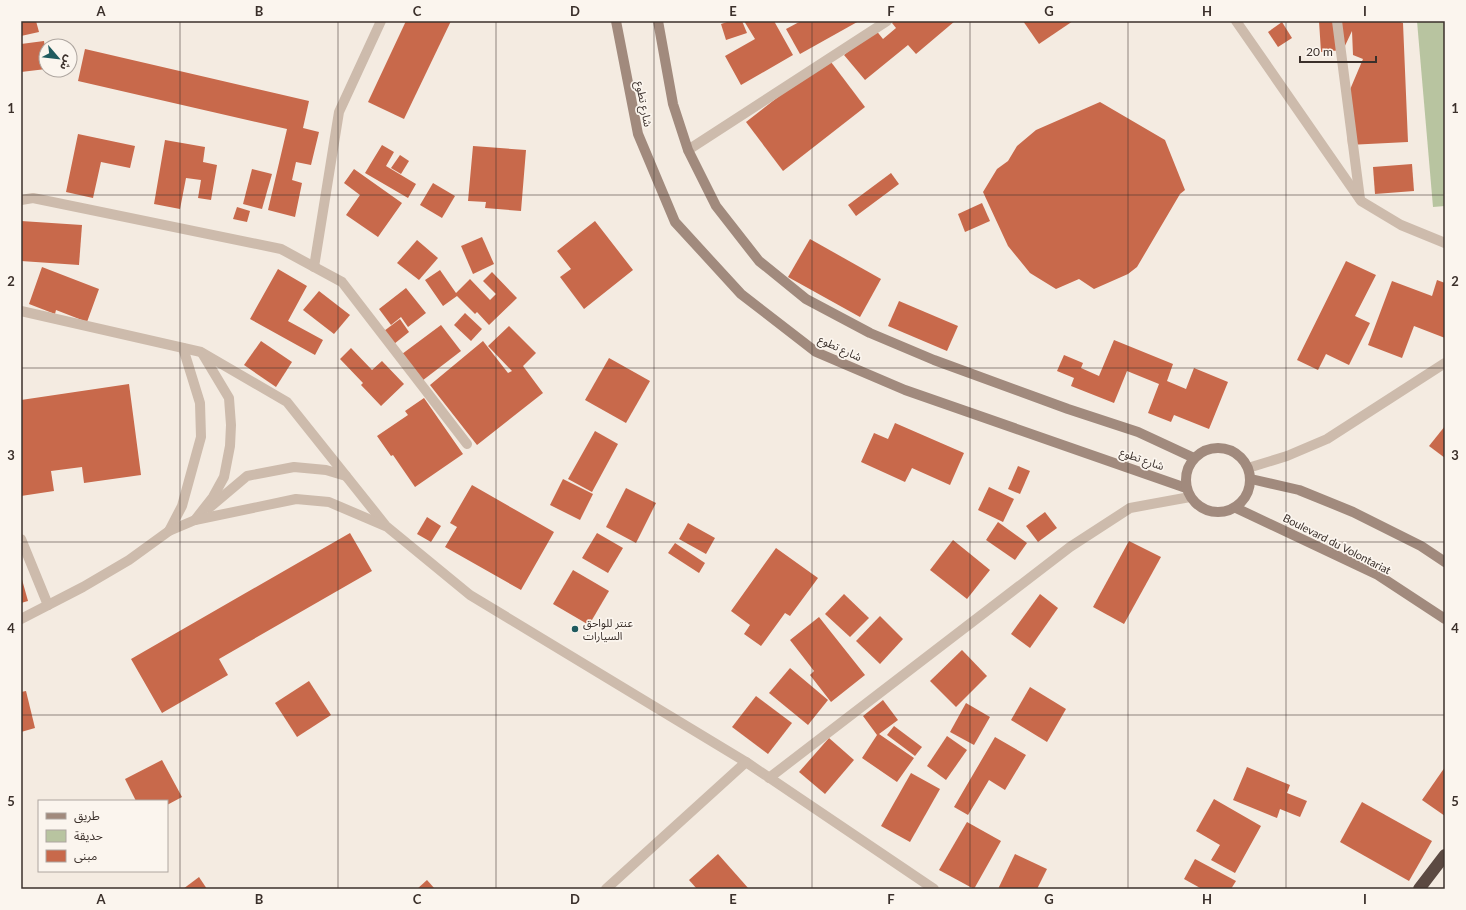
<svg xmlns="http://www.w3.org/2000/svg" width="1466" height="910" font-family="Lato,'Noto Sans Arabic',sans-serif">
  <style>
    .green { fill: #b8c4a0 }
    .building { fill: #c8694b }
    .lines { fill: none; stroke-linecap: round; stroke-linejoin: round }
    .lane { stroke: #cdbbac; stroke-width: 10 }
    .street { stroke: #cdbbac; stroke-width: 10 }
    .secondary { stroke: #a18a7d; stroke-width: 10 }
    .highway { stroke: #5c4a42; stroke-width: 12 }
    .grid { fill: none; stroke: #3b302b; stroke-width: 1; stroke-opacity: 0.55 }
    .poi-dot { fill: #1f5a5e; stroke: #fbf5ee; stroke-width: 1.5 }
    .labels { text-anchor: middle; stroke-width: 3.5; stroke-linejoin: round; paint-order: stroke }
    .street-label { font-size: 11px; fill: #3b302b; stroke: #fbf5ee }
    .poi-label { font-size: 11px; fill: #3b302b; stroke: #fbf5ee; text-anchor: start }
    .neatline { fill: none; stroke: #3b302b; stroke-width: 1.5 }
    .grid-label { font-size: 13px; text-anchor: middle; font-weight: bold; fill: #3b302b }
  </style>
  <rect width="100%" height="100%" fill="#f4ebe1"/>
  <path class="green" d="M1417,21H1445V206L1433,207Z"/>
  <g class="building">
    <path d="M21,21H36L39,32L21,36Z"/>
    <path d="M406,21H451L404,119L368,102Z"/>
    <path d="M730,21H742L747,33L726,40L721,24Z"/>
    <path d="M744,21H774L793,55L741,85L725,56L755,39Z"/>
    <path d="M801,21H859L800,54L786,29Z"/>
    <path d="M894,21H955L916,54L908,45L865,80L844,55L875,29L883,39L896,28L892,23Z"/>
    <path d="M1023,21H1073L1039,44Z"/>
    <path d="M1319,21H1397L1403,23L1408,142L1348,145L1346,99L1363,59L1353,55L1352,31L1343,50L1321,52Z"/>
    <path d="M1282,22L1292,38L1278,47L1268,32Z"/>
    <path d="M44,41L46,54V69L21,72V44Z"/>
    <path d="M85,49L309,101L303,128L319,132L311,165L296,162L292,180L302,183L295,217L268,210L287,129L78,81Z"/>
    <path d="M828,58L865,107L783,171L746,122Z"/>
    <path d="M1100,102L1165,140L1185,190L1180,194L1137,267L1128,274L1094,289L1079,279L1056,289L1030,273L1008,246L983,192L997,169L1008,161L1017,146L1036,130Z"/>
    <path d="M78,134L135,146L130,168L101,162L93,198L66,192Z"/>
    <path d="M165,140L205,147L203,162L217,165L211,200L198,198L201,180L186,178L180,209L154,204Z"/>
    <path d="M382,145L394,152L386,166L416,184L408,198L365,173Z"/>
    <path d="M473,146L526,150L521,211L485,208L486,202L468,201Z"/>
    <path d="M400,155L409,161L401,174L391,168Z"/>
    <path d="M1412,164L1414,191L1375,194L1373,167Z"/>
    <path d="M252,169L272,174L262,209L243,204Z"/>
    <path d="M354,169L402,203L378,237L346,215L360,195L344,183Z"/>
    <path d="M891,173L899,184L856,216L848,205Z"/>
    <path d="M433,183L455,196L442,218L420,205Z"/>
    <path d="M982,203L990,221L965,232L958,214Z"/>
    <path d="M237,207L250,211L247,222L233,219Z"/>
    <path d="M21,221L82,225L79,265L21,261Z"/>
    <path d="M595,221L633,270L584,309L560,277L571,269L557,251Z"/>
    <path d="M482,237L494,264L473,274L461,246Z"/>
    <path d="M810,239L881,279L860,317L788,277Z"/>
    <path d="M417,240L438,258L419,280L397,263Z"/>
    <path d="M1346,261L1376,275L1355,316L1370,323L1349,365L1326,354L1318,370L1297,360Z"/>
    <path d="M42,267L99,289L87,322L56,310L55,314L29,304Z"/>
    <path d="M278,269L307,286L288,321L323,340L315,355L250,319Z"/>
    <path d="M440,270L456,293L470,279L490,300L496,294L483,281L492,272L517,298L489,325L477,312L475,314L457,296L443,306L425,280Z"/>
    <path d="M1437,280L1445,283V338L1414,326L1402,358L1368,345L1392,281L1432,296Z"/>
    <path d="M406,288L426,313L408,327L401,317L391,325L379,309Z"/>
    <path d="M319,291L350,315L334,334L303,310Z"/>
    <path d="M899,301L958,326L947,351L888,326Z"/>
    <path d="M465,313L482,329L471,341L454,325Z"/>
    <path d="M400,319L409,332L394,344L384,331Z"/>
    <path d="M441,325L461,351L418,384L398,357Z"/>
    <path d="M509,326L536,353L523,366L543,393L477,445L430,385L483,341L508,373L512,371L488,346Z"/>
    <path d="M1114,340L1173,364L1167,381L1186,389L1194,368L1228,382L1209,429L1174,415L1171,422L1148,413L1159,384L1127,371L1114,403L1071,386L1074,378L1057,371L1064,355L1083,363L1081,368L1099,376Z"/>
    <path d="M261,341L292,362L276,387L244,365Z"/>
    <path d="M351,348L372,370L382,361L404,384L381,406L361,385L363,383L340,359Z"/>
    <path d="M609,358L650,381L626,423L585,400Z"/>
    <path d="M129,384L141,475L84,483L82,467L51,471L54,491L21,496V400Z"/>
    <path d="M424,398L463,454L415,487L393,455L391,456L377,436L408,415L405,411Z"/>
    <path d="M895,423L964,453L950,485L912,468L905,482L861,462L874,433L888,439Z"/>
    <path d="M1445,426V458L1429,446Z"/>
    <path d="M595,431L618,444L592,492L568,479Z"/>
    <path d="M1018,466L1030,471L1020,494L1008,489Z"/>
    <path d="M563,479L593,494L580,520L550,505Z"/>
    <path d="M472,485L554,532L521,590L445,547L457,527L450,523Z"/>
    <path d="M989,487L1014,499L1003,522L978,510Z"/>
    <path d="M626,488L656,503L636,543L606,527Z"/>
    <path d="M1045,512L1057,528L1038,542L1026,526Z"/>
    <path d="M427,517L441,526L431,542L417,534Z"/>
    <path d="M998,522L1027,543L1015,560L986,540Z"/>
    <path d="M688,523L715,538L706,554L679,539Z"/>
    <path d="M350,533L372,571L219,659L228,675L162,713L131,659Z"/>
    <path d="M597,533L623,548L608,573L582,558Z"/>
    <path d="M953,540L990,570L967,599L930,570Z"/>
    <path d="M1129,541L1161,557L1124,624L1093,607Z"/>
    <path d="M675,543L705,563L699,573L668,553Z"/>
    <path d="M776,548L818,578L790,616L785,613L761,646L744,634L750,625L731,611Z"/>
    <path d="M573,570L609,591L589,625L553,604Z"/>
    <path d="M21,576L28,601L21,603Z"/>
    <path d="M844,594L869,618L850,637L825,614Z"/>
    <path d="M1040,594L1058,608L1030,648L1011,634Z"/>
    <path d="M880,616L903,639L880,664L856,641Z"/>
    <path d="M819,617L865,675L831,702L810,675L814,671L790,640Z"/>
    <path d="M962,650L987,676L956,707L930,681Z"/>
    <path d="M790,668L828,700L808,725L769,693Z"/>
    <path d="M309,681L331,715L297,737L275,703Z"/>
    <path d="M1030,687L1066,709L1047,742L1011,720Z"/>
    <path d="M26,691L35,728L21,732V692Z"/>
    <path d="M756,696L792,723L768,754L732,727Z"/>
    <path d="M883,700L898,720L879,734L914,758L897,782L862,758L877,735L863,716Z"/>
    <path d="M966,703L990,717L974,745L950,732Z"/>
    <path d="M894,726L922,747L915,756L887,735Z"/>
    <path d="M947,736L967,750L946,780L927,766Z"/>
    <path d="M995,737L1026,755L1005,790L989,780L968,815L954,807Z"/>
    <path d="M829,738L854,760L825,794L799,772Z"/>
    <path d="M162,760L182,797L167,805V801H136L125,779Z"/>
    <path d="M1247,767L1290,785L1287,793L1307,801L1300,817L1280,809L1277,818L1233,800Z"/>
    <path d="M1445,767V816L1422,800Z"/>
    <path d="M911,773L940,789L910,842L881,826Z"/>
    <path d="M1214,799L1261,826L1235,873L1211,860L1220,845L1196,831Z"/>
    <path d="M1362,802L1432,841L1409,881L1340,842Z"/>
    <path d="M967,822L1001,841L974,889L939,870Z"/>
    <path d="M718,854L749,889H697L689,880Z"/>
    <path d="M1015,854L1047,869L1037,889H998Z"/>
    <path d="M1195,859L1236,881L1231,889H1202L1184,879Z"/>
    <path d="M199,877L207,889H183Z"/>
    <path d="M427,880L435,889H417Z"/>
  </g>
  <g class="lines">
    <path class="lane" d="M21,539L48,605"/>
    <g class="street">
      <path d="M1236,21L1361,201L1401,225L1445,243"/>
      <path d="M1337,21L1360,199"/>
      <path d="M688,150L887,21"/>
      <path d="M21,200L33,198L281,249L342,282L467,444"/>
      <path d="M314,267L339,112L381,21"/>
      <path d="M21,311L201,352L287,402L386,526L470,595L746,762L934,889"/>
      <path d="M1248,468L1287,456L1327,439L1445,363"/>
      <path d="M209,508L247,476L294,467L326,470L346,476"/>
      <path d="M195,520L213,497L224,477L230,446L231,425L229,398L202,353"/>
      <path d="M169,531L182,506L201,437L200,403L183,348"/>
      <path d="M21,619L83,587L129,560L169,531L195,520L296,499L329,502L385,526"/>
      <path d="M769,778L1070,547L1130,508L1190,497"/>
      <path d="M606,889L746,762"/>
    </g>
    <g class="secondary">
      <path d="M616,21L638,134L675,222L741,294L816,352L905,390L1186,488"/>
      <path d="M658,21L673,104L688,150L716,206L759,261L806,299L870,333L934,360L1068,409L1138,432L1194,458"/>
      <circle cx="1218" cy="480" r="32"/>
      <path d="M1251,479L1299,490L1353,512L1421,546L1445,562"/>
      <path d="M1236,508L1378,575L1445,619"/>
    </g>
    <path class="highway" d="M1419,889L1445,855"/>
  </g>
  <path class="grid" d="M180,21V889M338,21V889M496,21V889M654,21V889M812,21V889M970,21V889M1128,21V889M1286,21V889M21,195H1445M21,368H1445M21,542H1445M21,715H1445"/>
  <circle class="poi-dot" cx="575" cy="629" r="4"/>
  <g class="labels">
    <g class="street-label">
      <text transform="translate(644 104) rotate(79)" y="4">شارع تطوع</text>
      <text transform="translate(840 348) rotate(25)" y="4">شارع تطوع</text>
      <text transform="translate(1142 459) rotate(19)" y="4">شارع تطوع</text>
      <text transform="translate(1337 544) rotate(27)" y="4">Boulevard du Volontariat</text>
    </g>
    <g class="poi-label">
      <text x="583" y="627">عنتر للواحق<tspan x="583" dy="13">السيارات</tspan></text>
    </g>
  </g>
  <rect width="1466" height="910" fill="none" stroke="#fbf5ee" stroke-width="44"/>
  <rect x="38" y="800" width="130" height="72" fill="#fbf5ee" stroke="#aea6a0"/>
  <rect x="46" y="813" width="20" height="6" fill="#a18a7d" stroke="#aea6a0"/>
  <text x="74" y="820" font-size="12" fill="#3b302b">طريق</text>
  <rect x="46" y="830" width="20" height="12" fill="#b8c4a0" stroke="#aea6a0"/>
  <text x="74" y="840" font-size="12" fill="#3b302b">حديقة</text>
  <rect x="46" y="850" width="20" height="12" fill="#c8694b" stroke="#aea6a0"/>
  <text x="74" y="860" font-size="12" fill="#3b302b">مبنى</text>
  <g transform="translate(58 58) rotate(118)"><circle r="19" fill="#fbf5ee" stroke="#aea6a0"/>
  <path d="M0-3L7 15L0 10L-7 15Z" fill="#1f5a5e"/>
  <text y="-6" font-size="11" font-weight="bold" text-anchor="middle" fill="#3b302b">ش</text>
  </g>
  <path d="M1300 56v6h76v-6" fill="none" stroke="#3b302b" stroke-width="2"/>
  <text x="1306" y="56" font-size="12" fill="#3b302b" stroke="#fbf5ee" stroke-width="3" paint-order="stroke">20 m</text>
  <rect x="22" y="22" width="1422" height="866" class="neatline"/>
  <g class="grid-label">
    <text x="101" y="16">A</text>
    <text x="259" y="16">B</text>
    <text x="417" y="16">C</text>
    <text x="575" y="16">D</text>
    <text x="733" y="16">E</text>
    <text x="891" y="16">F</text>
    <text x="1049" y="16">G</text>
    <text x="1207" y="16">H</text>
    <text x="1365" y="16">I</text>
    <text x="11" y="113">1</text>
    <text x="1455" y="113">1</text>
    <text x="11" y="286">2</text>
    <text x="1455" y="286">2</text>
    <text x="11" y="460">3</text>
    <text x="1455" y="460">3</text>
    <text x="11" y="633">4</text>
    <text x="1455" y="633">4</text>
    <text x="11" y="806">5</text>
    <text x="1455" y="806">5</text>
    <text x="101" y="904">A</text>
    <text x="259" y="904">B</text>
    <text x="417" y="904">C</text>
    <text x="575" y="904">D</text>
    <text x="733" y="904">E</text>
    <text x="891" y="904">F</text>
    <text x="1049" y="904">G</text>
    <text x="1207" y="904">H</text>
    <text x="1365" y="904">I</text>
  </g>
</svg>
